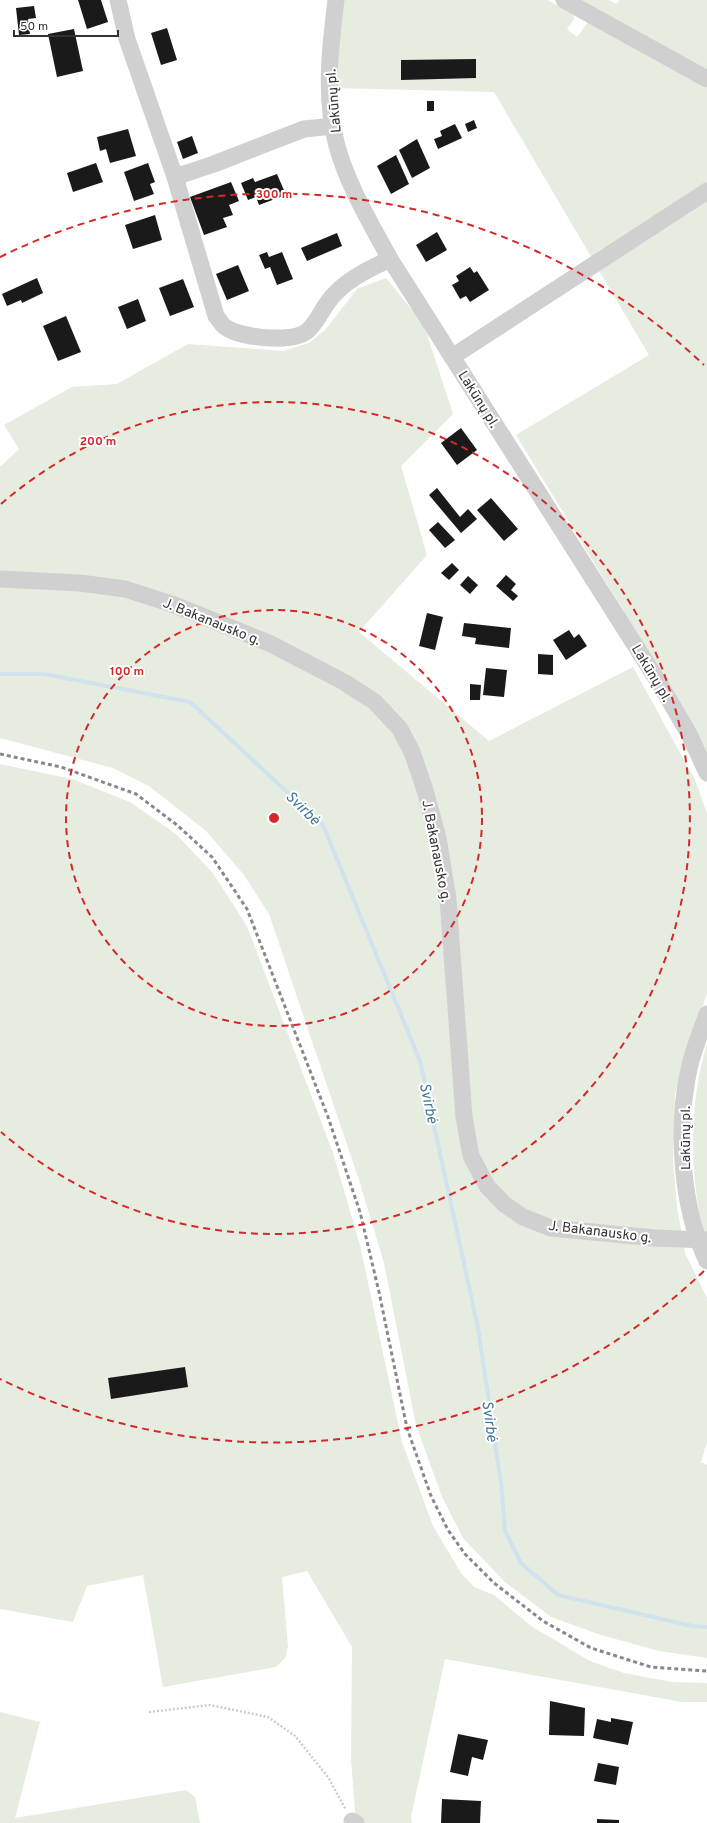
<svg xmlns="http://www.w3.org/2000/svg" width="707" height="1823" font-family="Overpass,sans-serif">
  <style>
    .green { fill: #e6ecdf }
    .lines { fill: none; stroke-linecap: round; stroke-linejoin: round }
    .stream { stroke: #cfe2ee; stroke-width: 4 }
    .building { fill: #1a1a1a }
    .path { stroke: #cdcdcd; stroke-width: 2.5; stroke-dasharray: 2 2; stroke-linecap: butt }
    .minor { stroke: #d0d0d0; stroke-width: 17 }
    .rail { stroke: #888; stroke-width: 3; stroke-dasharray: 4 3; stroke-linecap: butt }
    .ring { fill: none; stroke: #d62828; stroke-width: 2; stroke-dasharray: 7 5 }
    .labels { text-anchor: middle; stroke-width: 4; stroke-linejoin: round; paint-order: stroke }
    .street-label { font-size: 14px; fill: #333; stroke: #fff }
    .water-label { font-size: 15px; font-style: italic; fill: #3f7597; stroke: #fff }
    .centre { fill: #d62828; stroke: #fff; stroke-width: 2 }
    .ring-label { font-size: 12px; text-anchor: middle; font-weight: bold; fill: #d62828; stroke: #fff; stroke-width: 4; stroke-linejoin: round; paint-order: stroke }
  </style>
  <rect width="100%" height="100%" fill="#fff"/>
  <g class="green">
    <path d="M342,0H547L573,14L574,19L567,29L577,37L588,22L707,88V186L593,260L494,92L335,88Z"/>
    <path d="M574,0H609L616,4L620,0H707V74Z"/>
    <path d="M707,200V757L635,630L516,435L649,355L598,269Z"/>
    <path d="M386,278L424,325L453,414L401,466L427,555L359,632L489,741L633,667L695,780L707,813V993L675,1094L673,1160L677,1207L685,1253L707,1298V1442L701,1462L707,1465V1658L659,1651L601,1635L551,1617L505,1582L463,1538L442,1497L416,1425L384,1263L359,1180L269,914L244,875L206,831L149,786L113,768L0,738V467L19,449L4,425L72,387L117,384L188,344L283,351L309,343L326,329L357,289Z"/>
    <path d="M0,764L72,779L130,802L176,834L212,872L247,926L333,1153L360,1245L402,1442L433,1526L461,1573L474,1587L494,1595L531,1626L590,1661L624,1673L672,1682L707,1683V1702H682L445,1659L411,1817L412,1823H344L355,1812L351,1759L352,1647L307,1571L282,1577L288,1647L285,1658L276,1667L163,1687L143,1575L87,1586L73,1622L0,1609Z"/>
    <path d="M707,1044V1233H704C689,1178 689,1099 707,1044Z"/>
    <path d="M0,1712L40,1722L15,1818L186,1790L195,1797L200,1823H0Z"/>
  </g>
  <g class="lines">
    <path class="stream" d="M0,674H44L190,702L323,825L420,1061L478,1328L501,1483L505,1531L521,1563L558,1595L692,1626L707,1627"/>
  </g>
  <g class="building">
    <path d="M78,0H101L108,22L87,29Z"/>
    <path d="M34,6L36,18L28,19L30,34L19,35L16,8Z"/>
    <path d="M167,28L177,60L161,65L151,33Z"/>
    <path d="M74,29L83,71L57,77L48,34Z"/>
    <path d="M476,59V78L401,80V60Z"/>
    <rect x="427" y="101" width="7" height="10"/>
    <path d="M474,120L477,128L468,132L465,124Z"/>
    <path d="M455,124L462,138L438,149L434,139L442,136L440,131Z"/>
    <path d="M128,129L136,156L110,163L106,149L100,151L97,137Z"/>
    <path d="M192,136L198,153L183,159L177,142Z"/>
    <path d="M417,139L430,168L412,178L399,150Z"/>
    <path d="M396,155L409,184L391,194L377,166Z"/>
    <path d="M96,163L103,182L73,192L67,173Z"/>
    <path d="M148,163L155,182L150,184L154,194L134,201L124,172Z"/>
    <path d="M277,174L286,195L259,205L256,197L248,200L241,183L253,178L255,182Z"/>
    <path d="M231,182L239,201L229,205L233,215L223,218L227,227L204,235L190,197Z"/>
    <path d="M155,215L162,240L133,249L125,225Z"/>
    <path d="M437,232L447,250L426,262L416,245Z"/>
    <path d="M337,233L342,246L307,261L301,248Z"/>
    <path d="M267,252L269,257L282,252L293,279L277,285L270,267L265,269L259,255Z"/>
    <path d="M238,265L249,291L227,300L216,274Z"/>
    <path d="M470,267L474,273L477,271L489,290L470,302L466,296L460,299L452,285L459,281L456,276Z"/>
    <path d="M37,278L43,293L22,303L21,300L7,306L2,294Z"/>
    <path d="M183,279L194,307L170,316L159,288Z"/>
    <path d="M138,299L146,321L127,329L118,307Z"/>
    <path d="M66,316L81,352L58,361L43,326Z"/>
    <path d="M461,428L477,450L457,465L441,443Z"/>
    <path d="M437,488L460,517L468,509L477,519L461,533L429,495Z"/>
    <path d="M491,498L518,529L504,541L477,510Z"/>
    <path d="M438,522L455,540L445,548L429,530Z"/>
    <path d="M452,563L459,570L449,580L441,573Z"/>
    <path d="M506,575L516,584L511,590L518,596L513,601L496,586Z"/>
    <path d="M468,576L478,585L470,594L460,585Z"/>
    <path d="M427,613L443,617L435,650L419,646Z"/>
    <path d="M464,623L511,628L509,648L475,644L476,638L462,636Z"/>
    <path d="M569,630L574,638L579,634L587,646L566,660L553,640Z"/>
    <path d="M538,654L553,655V675L538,674Z"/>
    <path d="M486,668L507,670L504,697L483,695Z"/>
    <path d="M470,684L481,685L480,700H470Z"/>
    <path d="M185,1367L188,1387L111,1399L108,1378Z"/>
    <path d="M550,1701L585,1708L584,1736L549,1735Z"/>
    <path d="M611,1718L633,1722L628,1745L593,1738L597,1719L611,1722Z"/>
    <path d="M458,1734L488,1740L483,1760L472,1757L468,1776L450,1772Z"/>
    <path d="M598,1763L619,1767L616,1785L594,1781Z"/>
    <path d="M442,1799L481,1801L480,1823H441Z"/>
    <path d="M597,1819L619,1820V1823H597Z"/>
  </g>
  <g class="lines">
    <path class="path" d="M149,1712L210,1705L268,1717L295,1736L328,1777L346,1810"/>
    <g class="minor">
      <path d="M118,0L127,39L175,177L216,316C219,319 221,324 224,326C238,338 291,343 306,332C316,325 321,311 328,302C343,281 367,270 390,259"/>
      <path d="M336,0C330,48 324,98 337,146C348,186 370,222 390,259L661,686L689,734L707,773"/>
      <path d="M564,0L707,79"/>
      <path d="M175,177L214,164L304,129L334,126"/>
      <path d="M452,357L707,191"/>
      <path d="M0,579L80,583L125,589L172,604L271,644L344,682L375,702L400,729L412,752L425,790L438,838L448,899L464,1117L471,1156L487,1186L504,1204L523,1217L551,1228L655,1238L707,1240"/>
      <path d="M707,1014C701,1032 693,1050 689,1069C676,1128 681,1207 707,1261"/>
      <path d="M352,1821L356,1823"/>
    </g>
    <path class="rail" d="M0,754L61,767L136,794L177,825L212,857L247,909L328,1117L360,1212L379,1292L407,1428L431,1496L448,1530L465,1554L494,1583L543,1621L591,1648L651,1667L707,1671"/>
  </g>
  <g class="ring">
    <circle cx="274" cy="818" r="208"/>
    <path d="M1 504A416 416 0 1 1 1 1132"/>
    <path d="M704 1271A624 624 0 0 1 0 1379M0 257A624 624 0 0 1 704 365"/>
  </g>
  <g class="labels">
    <g class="street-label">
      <text transform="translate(333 101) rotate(-95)" y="5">Lakūnų pl.</text>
      <text transform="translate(479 399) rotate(58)" y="5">Lakūnų pl.</text>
      <text transform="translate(212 621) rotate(22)" y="5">J. Bakanausko g.</text>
      <text transform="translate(652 673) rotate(59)" y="5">Lakūnų pl.</text>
      <text transform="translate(437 851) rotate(79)" y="5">J. Bakanausko g.</text>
      <text transform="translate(685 1138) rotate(-90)" y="5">Lakūnų pl.</text>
      <text transform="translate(600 1231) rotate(7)" y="5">J. Bakanausko g.</text>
    </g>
    <g class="water-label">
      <text transform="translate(303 808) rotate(44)" y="5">Svirbė</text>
      <text transform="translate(429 1103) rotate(78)" y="5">Svirbė</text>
      <text transform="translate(490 1421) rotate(82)" y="5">Svirbė</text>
    </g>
  </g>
  <circle cx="274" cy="818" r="6" class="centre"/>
  <g class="ring-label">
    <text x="274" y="198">300 m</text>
    <text x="98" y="445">200 m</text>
    <text x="127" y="675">100 m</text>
  </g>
  <path d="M14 30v6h104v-6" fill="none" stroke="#333333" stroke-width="2"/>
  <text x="20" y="30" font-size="12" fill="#333333" stroke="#ffffff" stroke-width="3" paint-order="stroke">50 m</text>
</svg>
